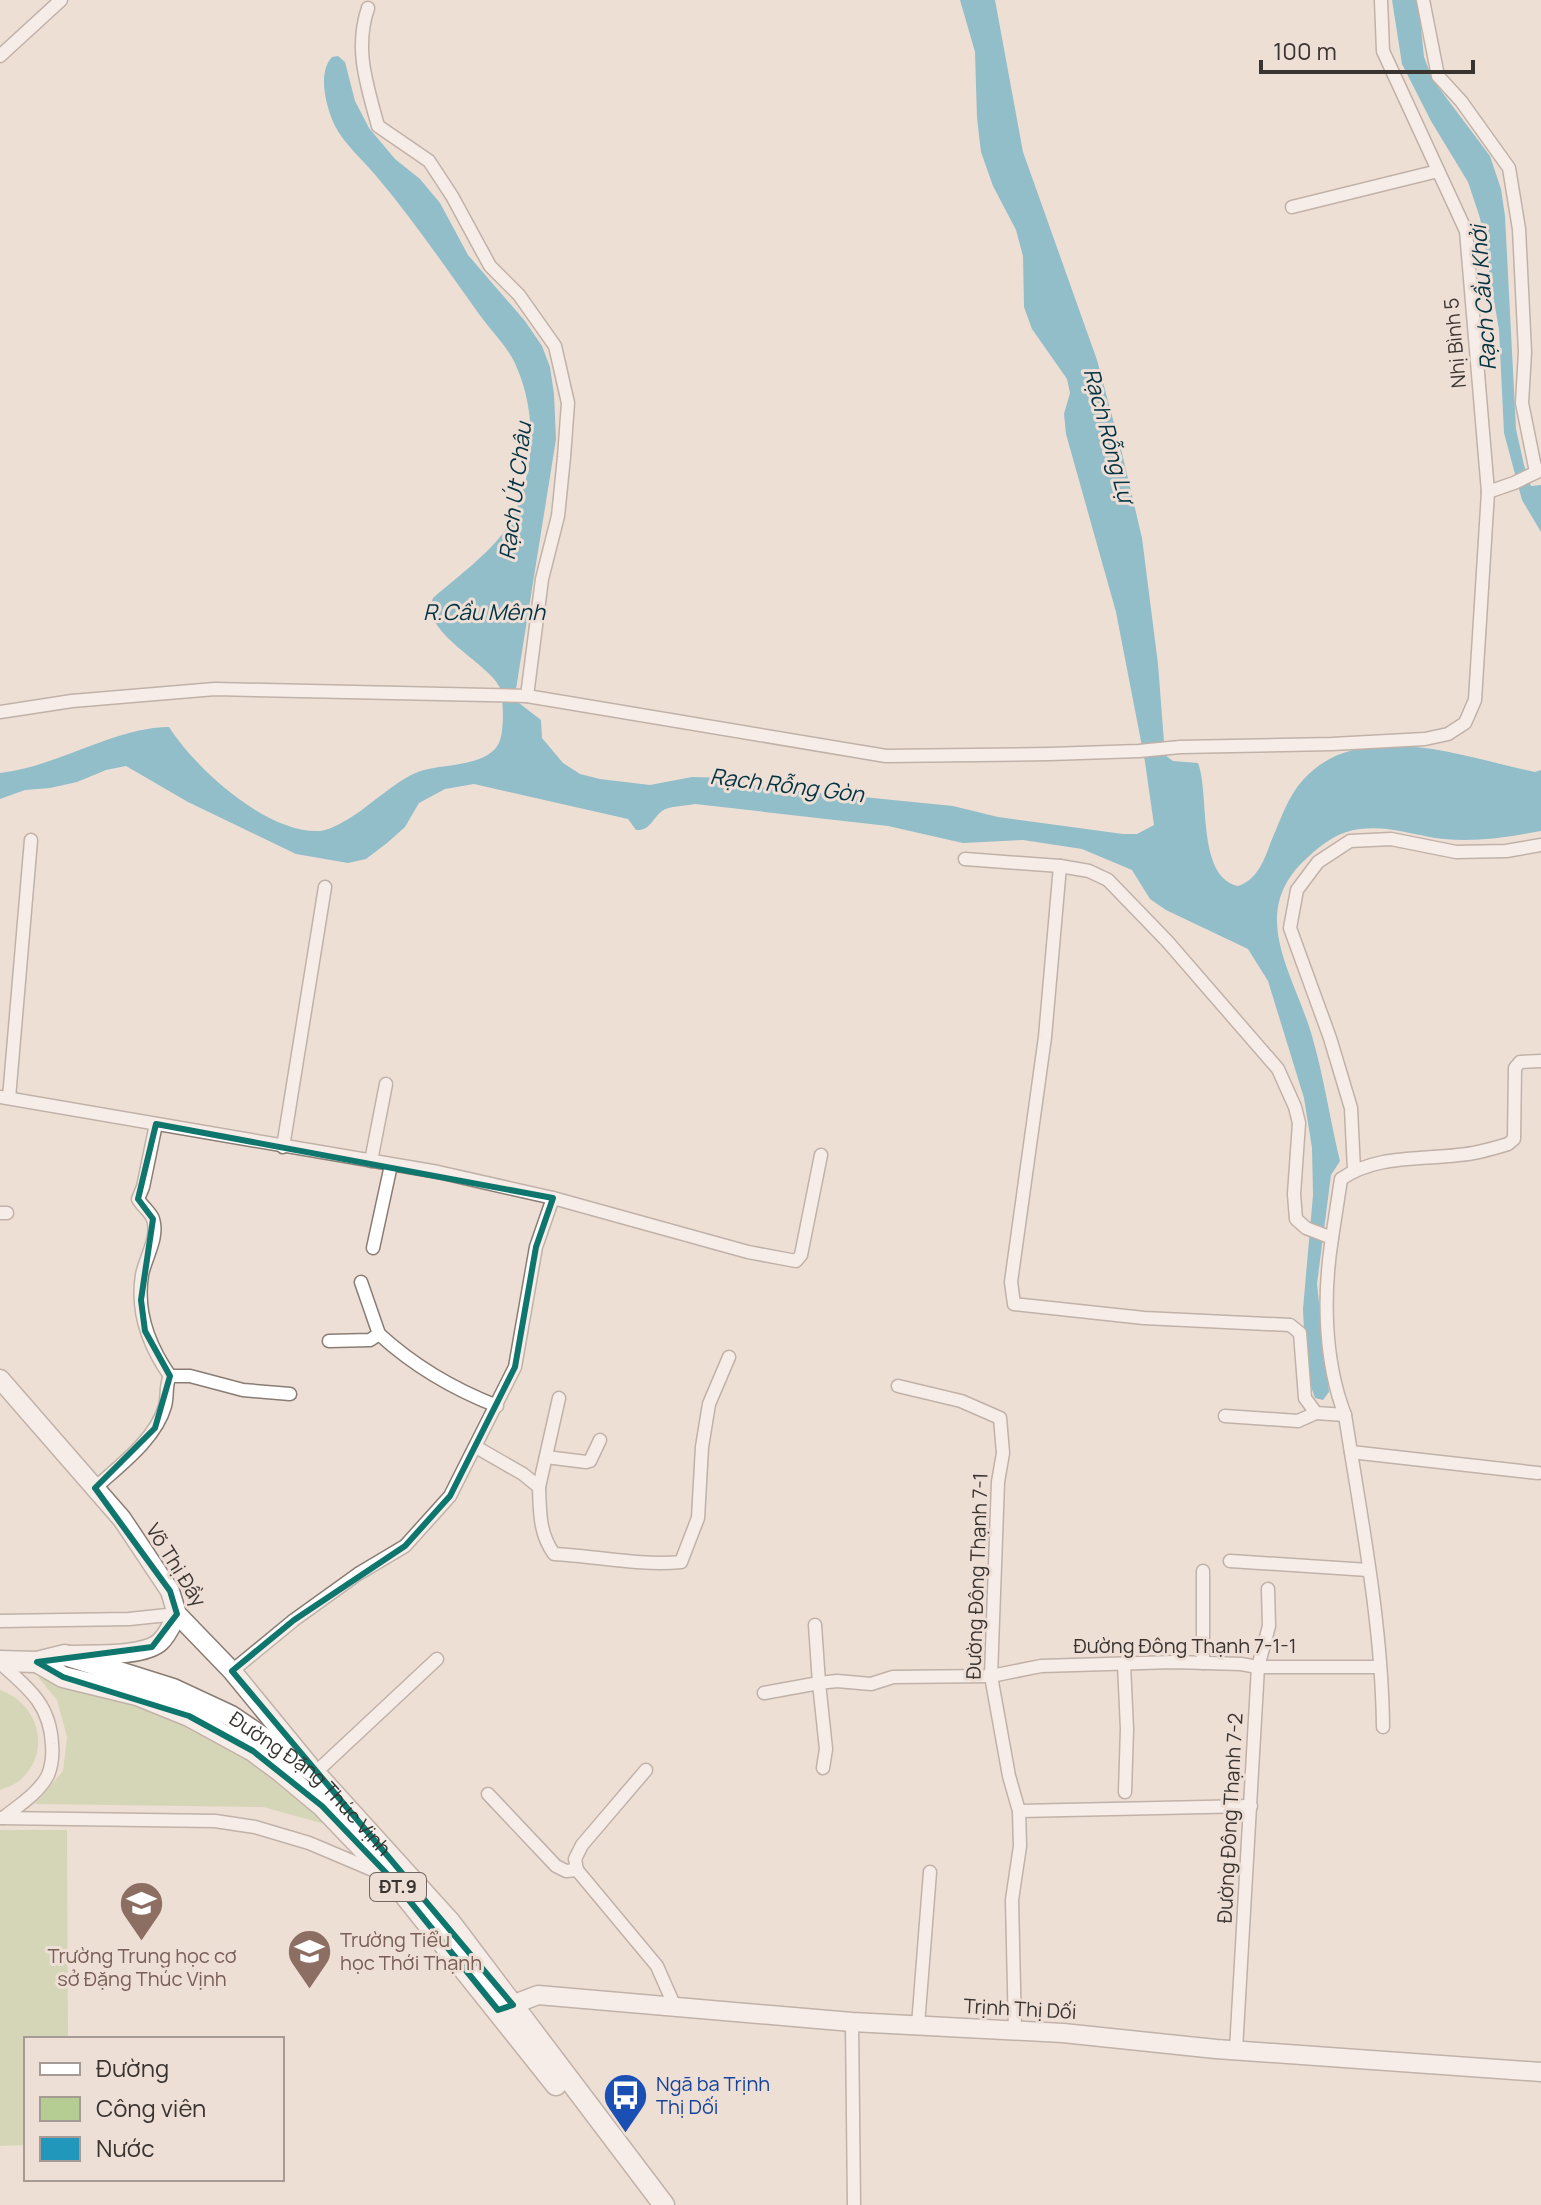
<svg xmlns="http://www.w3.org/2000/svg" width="1541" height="2205" font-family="Manrope,sans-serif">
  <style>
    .green { fill: #b5cd93 }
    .water { fill: #2097bb }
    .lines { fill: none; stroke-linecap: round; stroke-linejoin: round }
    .street-casing { stroke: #897c73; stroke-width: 15 }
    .secondary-casing { stroke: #897c73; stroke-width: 21 }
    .primary-casing { stroke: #897c73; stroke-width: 23 }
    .street { stroke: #fff; stroke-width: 12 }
    .secondary { stroke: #fff; stroke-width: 18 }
    .primary { stroke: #fff; stroke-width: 20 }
    .marked { fill: none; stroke: #0f766e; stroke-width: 6; stroke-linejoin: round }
    .labels { text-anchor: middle; stroke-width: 6; stroke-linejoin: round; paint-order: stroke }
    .shield { fill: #eedfd6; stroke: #706762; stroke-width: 2 }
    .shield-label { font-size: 18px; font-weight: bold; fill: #3a3431 }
    .street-label { font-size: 20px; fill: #3a3431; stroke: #eedfd6 }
    .education-label { font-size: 20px; fill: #785e54; stroke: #eedfd6; text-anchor: start }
    .transit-label { font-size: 20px; fill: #164399; stroke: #eedfd6; text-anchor: start }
    .water-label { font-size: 22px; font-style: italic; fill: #003241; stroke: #eedfd6 }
  </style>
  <rect width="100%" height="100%" fill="#eedfd6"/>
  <g class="green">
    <path d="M38,1677L131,1698L272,1770L332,1826L263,1807L35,1804L63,1771L67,1737L57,1700Z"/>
    <path d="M0,1690C40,1704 53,1754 18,1782C13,1785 5,1788 0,1790Z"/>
    <path d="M0,1830H67L68,2039H26V2145L0,2146Z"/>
  </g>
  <g class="water">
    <path d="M960,0H995L1023,152L1097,360L1122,453L1142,538L1158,664L1165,755L1173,761L1198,763C1210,793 1196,877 1238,886C1258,880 1265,858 1272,839C1281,819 1288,796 1303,780C1360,716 1466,758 1535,772L1541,770V831C1509,837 1477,842 1444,839C1416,836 1389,825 1360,829C1339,831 1322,844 1307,858C1246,913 1294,973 1312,1036C1324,1077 1330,1120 1340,1161L1331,1175L1317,1284L1329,1392L1323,1400L1315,1398L1306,1372L1303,1309L1313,1195L1312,1148L1304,1098L1268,981L1248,949L1166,910L1150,899L1132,870L1082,849L1023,840L963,843L888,826L695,804C685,806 669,806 662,811C652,819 650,831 636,830L628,819L474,784L445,789L419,803L405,827L387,843L366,859L348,863L296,854L188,802L126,766L106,770L77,782L50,788L25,790L0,799V773C56,767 116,727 169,727C196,769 267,834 320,831C328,830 336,826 343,822C367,810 399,776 424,770C446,764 492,766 500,740C504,730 504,695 499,686C487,662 418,631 433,598C457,577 496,549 511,521C534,475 538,417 517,368C510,349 491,331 479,314C446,268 414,221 377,177C364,161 345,145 335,126C326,107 317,73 332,57L338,56L345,62L355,101L369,128L395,159L420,179L440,203L468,255L525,321L542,346L550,367L554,394L556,439L516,689L519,703L541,720L542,738L563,763L580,774L600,779L650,785L692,777L729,778L763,787L953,806L998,817L1123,834H1137L1154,825L1145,762L1116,612L1066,434L1064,414L1070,393L1067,379L1032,329L1024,307L1023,256L1016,230L993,186L981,152L977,118L975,52Z"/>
    <path d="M1392,0H1418L1424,57L1433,80L1490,156L1501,189L1505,216L1516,429L1524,465L1531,486L1541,485V532L1522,500L1504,433L1499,330L1480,218L1468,182L1431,121L1402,64Z"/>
  </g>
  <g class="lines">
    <defs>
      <g id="street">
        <path d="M1423,0L1438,76L1461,101L1509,168L1519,229L1525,352L1522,403L1536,472"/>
        <path d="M368,8C354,49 367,85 378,126L429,161L452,196L490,266L519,295L555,346L568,403L564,457L558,516L542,579L527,696"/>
        <path d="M0,56L61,0"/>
        <path d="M1292,207L1438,171"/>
        <path d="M1488,492L1514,483L1541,470"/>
        <path d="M0,712L72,701L215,689L527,696L886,756L1050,754L1139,751L1180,747L1332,744L1425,739L1448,734L1465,723L1475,700L1488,492L1466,231L1383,51L1381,0"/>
        <path d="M965,859L1060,866L1089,871L1108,880L1167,941L1278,1069L1295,1107L1299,1123L1294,1194L1296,1219L1306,1228L1332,1238C1323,1295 1324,1361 1345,1415C1361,1518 1382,1623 1383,1727"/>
        <path d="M1060,866L1045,1037L1011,1282L1014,1304L1144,1318L1290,1325L1300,1333L1305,1398L1316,1413L1345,1415"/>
        <path d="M0,1097L438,1172L553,1198L748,1252L796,1261L801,1255L821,1155"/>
        <path d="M9,1098L31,840"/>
        <path d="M156,1124L143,1187L138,1199C142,1206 151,1213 153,1219C159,1238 145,1258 142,1275C136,1312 149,1346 170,1376"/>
        <path d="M283,1147L325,887"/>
        <path d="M371,1161L386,1084"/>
        <path d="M1354,1170L1351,1108L1330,1038L1290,928L1297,890L1318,862L1350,841L1391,839L1456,852L1506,851L1541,845"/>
        <path d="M0,1213H7"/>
        <path d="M1332,1238L1341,1179C1376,1155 1418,1160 1458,1155C1475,1154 1492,1149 1508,1144L1514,1139L1515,1068L1520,1062L1541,1061"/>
        <path d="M373,1248L391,1165"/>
        <path d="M361,1282L379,1334"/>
        <path d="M329,1341L370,1340L379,1334C414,1366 453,1389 497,1406"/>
        <path d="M898,1386L961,1401L1000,1418L1003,1453L998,1482L991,1676L1009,1776L1019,1811L1020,1846L1012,1900L1015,2031"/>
        <path d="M1225,1416L1298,1421L1316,1413"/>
        <path d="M476,1447L523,1474L539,1487C540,1512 539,1533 554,1554C596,1556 640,1566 681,1562L698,1518L702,1447L709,1404L729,1357"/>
        <path d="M1351,1452L1538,1473"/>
        <path d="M546,1457L586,1462L590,1461L600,1440"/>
        <path d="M539,1487L559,1398"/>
        <path d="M95,1488C119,1466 156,1439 165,1406C168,1395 165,1386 170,1376H190L243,1390L290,1394"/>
        <path d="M1230,1561L1368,1570"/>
        <path d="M1203,1571V1663"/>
        <path d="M0,1621L129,1619L177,1614"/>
        <path d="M0,1663C28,1688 50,1704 52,1744C53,1755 52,1765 48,1775C39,1793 18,1806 3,1818"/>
        <path d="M1124,1664L1127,1729L1125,1792"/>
        <path d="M232,1671L294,1620L358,1574L405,1546L450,1496L515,1367L536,1247L553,1198"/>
        <path d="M764,1693L819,1683L815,1625"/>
        <path d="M823,1768L826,1749L819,1683L837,1681L871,1684L893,1677L991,1676L1041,1666L1174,1662L1241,1664L1258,1667H1379"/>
        <path d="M646,1770L582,1845L575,1859L577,1870L657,1966L675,2007"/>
        <path d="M315,1773L437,1659"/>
        <path d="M488,1794L556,1866L566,1871L577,1870"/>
        <path d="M1019,1811L1251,1806"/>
        <path d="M0,1818L215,1821L255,1827L309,1843L380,1873"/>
        <path d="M852,2022L854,2205"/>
        <path d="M918,2025L930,1872"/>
        <path d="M1236,2050L1258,1667L1269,1626L1268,1589"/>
      </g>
      <g id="secondary">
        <path d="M0,1379L122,1519L170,1591L177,1614L232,1671L309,1765"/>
        <path d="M70,1655C91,1654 144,1657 160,1642C168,1635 172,1624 177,1614"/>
        <path d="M501,2009L538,1995L852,2022L1063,2033L1216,2049L1541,2072"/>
      </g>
      <g id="primary">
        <path id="s1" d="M0,1661L37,1662L65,1655L173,1689L231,1716L315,1773L450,1922L664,2205"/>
        <path d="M37,1662L63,1677L137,1695L189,1716L253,1751L280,1771L322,1806L391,1878L556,2085"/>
      </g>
    </defs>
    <use href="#street" class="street-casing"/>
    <use href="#secondary" class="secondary-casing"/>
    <use href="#primary" class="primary-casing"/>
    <use href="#street" class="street"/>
    <use href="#secondary" class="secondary"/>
    <use href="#primary" class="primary"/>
  </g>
  <path d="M0 0H1541V2205H0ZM156,1124L553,1198L536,1247L515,1367L450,1496L405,1546L294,1620L232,1671L513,2005L498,2010L391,1878L322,1806L253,1751L189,1716L63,1677L37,1662L152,1647L177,1614L170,1591L95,1488L155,1428L170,1376L145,1331L141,1300L153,1219L138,1199Z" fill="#eedfd6" fill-opacity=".55" fill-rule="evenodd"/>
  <path class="marked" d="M156,1124L553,1198L536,1247L515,1367L450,1496L405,1546L294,1620L232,1671L513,2005L498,2010L391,1878L322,1806L253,1751L189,1716L63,1677L37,1662L152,1647L177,1614L170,1591L95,1488L155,1428L170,1376L145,1331L141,1300L153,1219L138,1199Z"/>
  <defs>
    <symbol id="school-pin" viewBox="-11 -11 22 30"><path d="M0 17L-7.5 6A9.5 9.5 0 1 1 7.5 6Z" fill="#8d6e63" stroke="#eedfd6"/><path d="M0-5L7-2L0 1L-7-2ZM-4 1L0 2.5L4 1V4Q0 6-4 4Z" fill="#fff"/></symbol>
    <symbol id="bus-pin" viewBox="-11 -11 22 30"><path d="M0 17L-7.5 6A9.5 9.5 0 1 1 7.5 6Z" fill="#1a4fb4" stroke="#eedfd6"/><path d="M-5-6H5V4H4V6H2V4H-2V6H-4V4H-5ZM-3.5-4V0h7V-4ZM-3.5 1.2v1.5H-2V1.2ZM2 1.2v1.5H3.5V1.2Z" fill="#fff"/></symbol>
  </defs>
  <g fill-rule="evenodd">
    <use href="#school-pin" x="116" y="1878" width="51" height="69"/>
    <use href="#school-pin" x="284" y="1926" width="51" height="69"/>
    <use href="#bus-pin" x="600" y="2070" width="51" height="69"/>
  </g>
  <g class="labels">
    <rect class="shield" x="370" y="1873" width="56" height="28" rx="6"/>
    <g class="shield-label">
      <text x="398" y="1893">ĐT.9</text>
    </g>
    <g class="street-label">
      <text transform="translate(1455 343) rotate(-95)" y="7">Nhị Bình 5</text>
      <text transform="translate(176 1565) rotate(58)" y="7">Võ Thị Đầy</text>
      <text transform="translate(977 1576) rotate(-88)" y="7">Đường Đông Thạnh 7-1</text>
      <text x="1185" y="1653">Đường Đông Thạnh 7-1-1</text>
      <text dy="7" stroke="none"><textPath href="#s1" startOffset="348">Đường Đặng Thúc Vịnh</textPath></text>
      <text transform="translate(1230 1818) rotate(-87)" y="7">Đường Đông Thạnh 7-2</text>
      <text transform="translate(1020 2009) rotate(3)" y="7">Trịnh Thị Dối</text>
    </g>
    <g class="education-label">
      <text x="340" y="1947">Trường Tiểu<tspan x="340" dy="23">học Thới Thạnh</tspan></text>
      <text x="142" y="1963" text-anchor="middle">Trường Trung học cơ<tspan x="142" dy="23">sở Đặng Thúc Vịnh</tspan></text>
    </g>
    <g class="transit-label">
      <text x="656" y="2091">Ngã ba Trịnh<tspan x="656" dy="23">Thị Dối</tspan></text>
    </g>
    <g class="water-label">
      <text transform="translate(1483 298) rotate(-94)" y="8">Rạch Cầu Khởi</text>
      <text transform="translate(1109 435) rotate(75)" y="8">Rạch Rỗng Lự</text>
      <text transform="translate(515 491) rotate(-83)" y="8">Rạch Út Châu</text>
      <text x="484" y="620">R.Cầu Mênh</text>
      <text transform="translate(787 785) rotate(7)" y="8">Rạch Rỗng Gòn</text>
    </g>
  </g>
  <rect x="24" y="2037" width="260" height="144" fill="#eedfd6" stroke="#a69b94" stroke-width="2"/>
  <rect x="40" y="2063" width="40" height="12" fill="#ffffff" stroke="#a69b94" stroke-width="2"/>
  <text x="96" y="2077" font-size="24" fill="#3a3431">Đường</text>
  <rect x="40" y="2097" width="40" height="24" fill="#b5cd93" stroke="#a69b94" stroke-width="2"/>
  <text x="96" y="2117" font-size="24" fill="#3a3431">Công viên</text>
  <rect x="40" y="2137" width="40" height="24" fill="#2097bb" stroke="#a69b94" stroke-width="2"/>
  <text x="96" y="2157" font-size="24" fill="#3a3431">Nước</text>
  <path d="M1261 60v12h212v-12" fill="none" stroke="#3a3431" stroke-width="4"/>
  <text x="1273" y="60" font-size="24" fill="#3a3431" stroke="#eedfd6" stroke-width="6" paint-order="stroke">100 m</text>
</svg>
